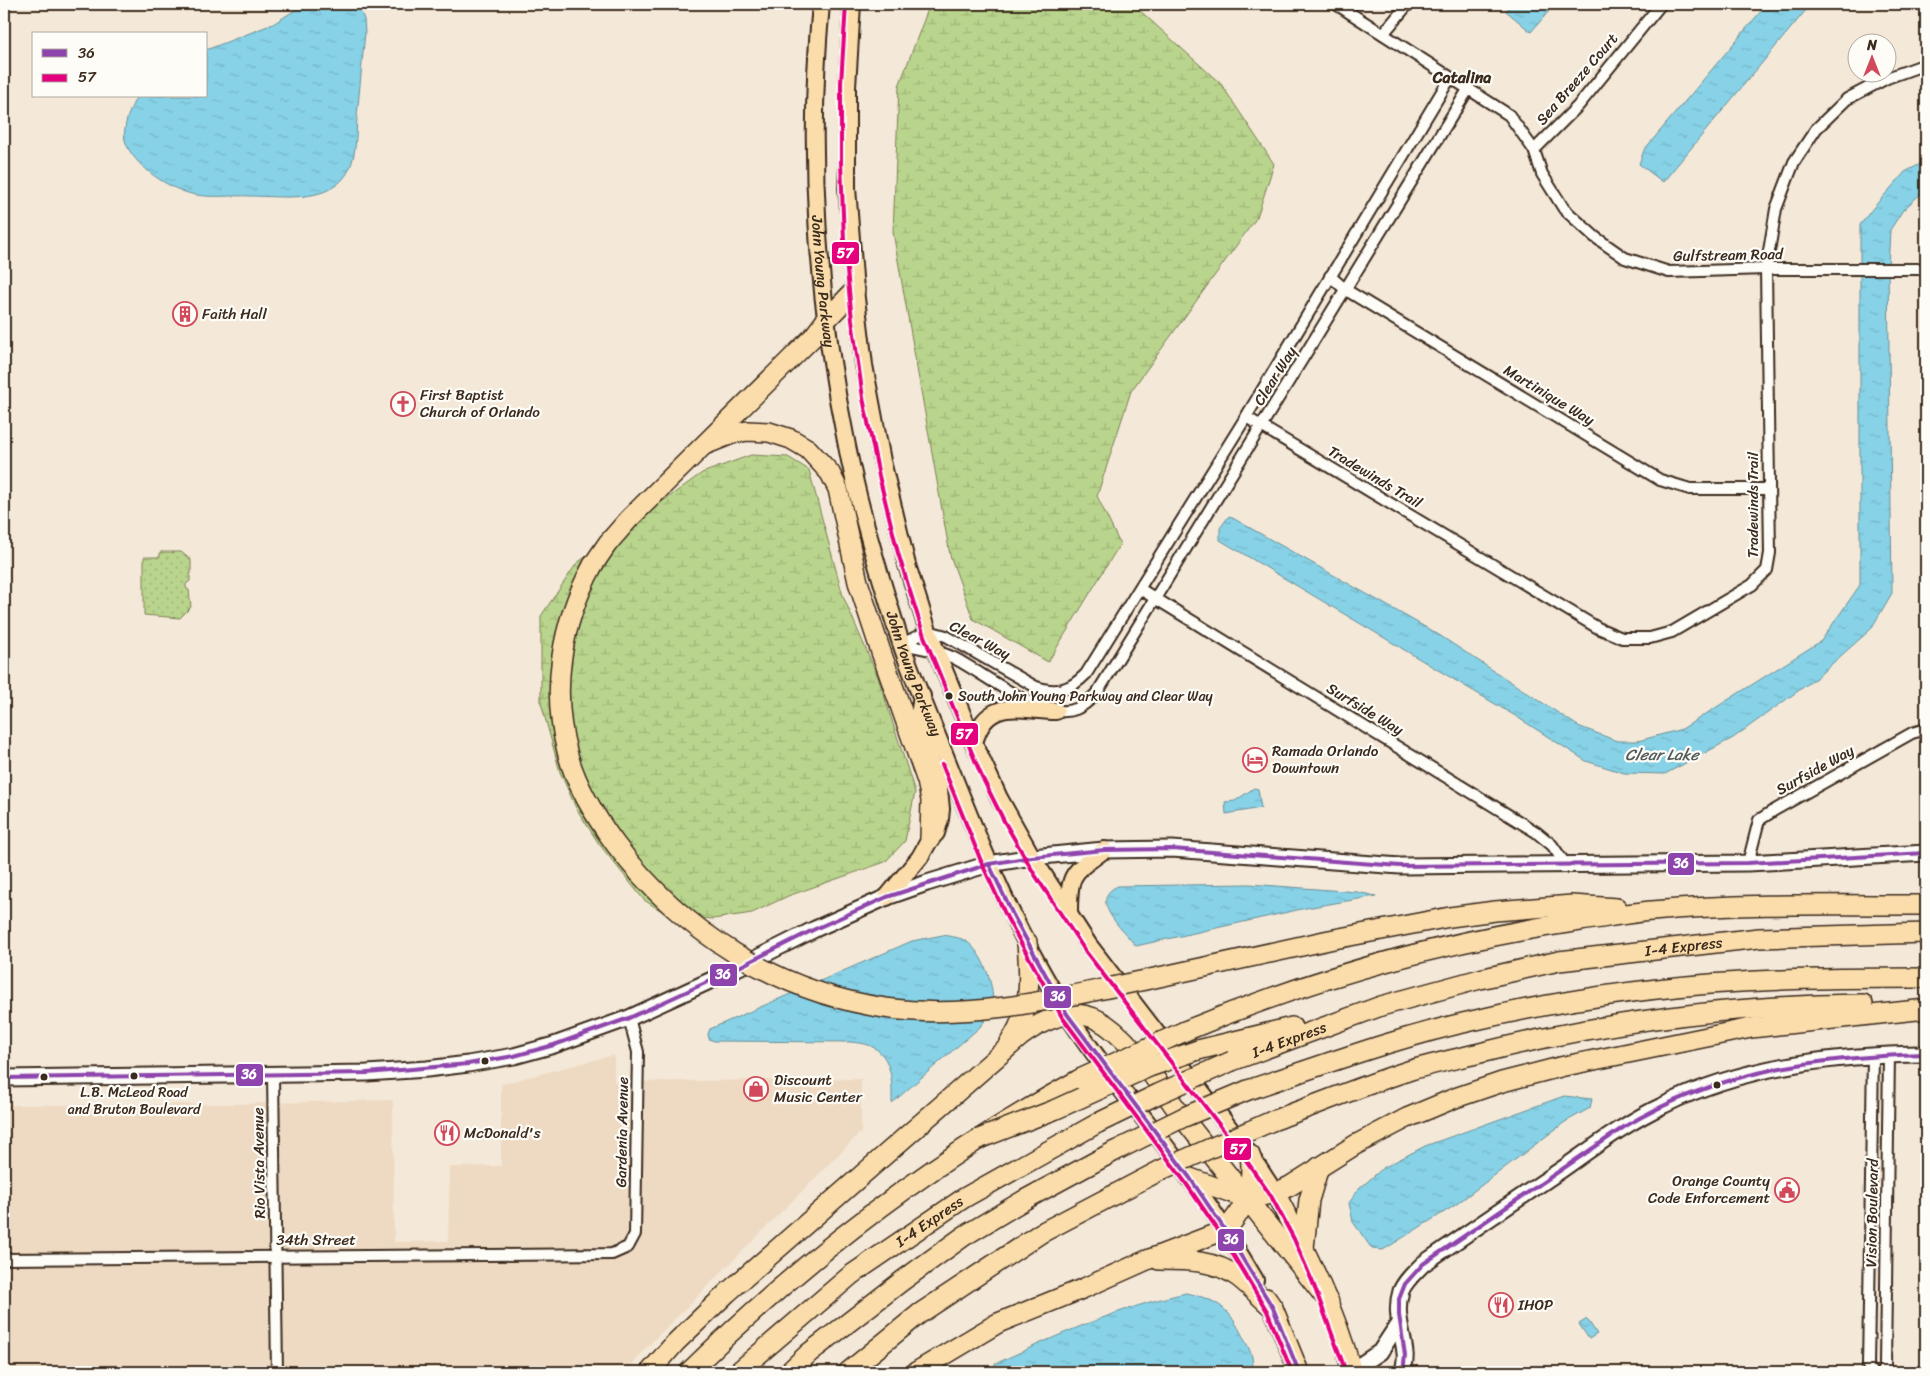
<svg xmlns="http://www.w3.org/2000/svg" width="1930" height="1376" font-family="Sriracha,sans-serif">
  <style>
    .built { fill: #eedac2 }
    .green { fill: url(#green-dots); stroke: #7a7f55 }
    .wetland { fill: url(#wetland-marsh); stroke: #7a7f55 }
    .water { fill: url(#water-ripples); stroke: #698f97 }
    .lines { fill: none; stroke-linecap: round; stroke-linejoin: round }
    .street-casing { stroke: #3b2a1e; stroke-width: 14 }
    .secondary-casing { stroke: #3b2a1e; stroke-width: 19 }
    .primary-casing { stroke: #3b2a1e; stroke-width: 20 }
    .highway-casing { stroke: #3b2a1e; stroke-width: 22 }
    .street { stroke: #fdfcf7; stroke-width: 10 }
    .secondary { stroke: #fdfcf7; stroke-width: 15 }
    .primary { stroke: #faddab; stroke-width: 16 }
    .highway { stroke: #faddab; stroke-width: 19 }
    .highway-bridge-casing { stroke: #3b2a1e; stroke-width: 22; stroke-linecap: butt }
    .highway-bridge { stroke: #faddab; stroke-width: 19 }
    .bus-1-casing { stroke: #fdfcf7; stroke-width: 8 }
    .bus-2-casing { stroke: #fdfcf7; stroke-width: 8 }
    .bus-1 { stroke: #8e44ad; stroke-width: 4 }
    .bus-2 { stroke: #e5007d; stroke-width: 4 }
    .bus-dot { fill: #3b2a1e; stroke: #fdfcf7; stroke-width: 2 }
    .labels { text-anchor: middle; stroke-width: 4.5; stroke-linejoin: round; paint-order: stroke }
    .bus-label { font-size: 14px; fill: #3b2a1e; stroke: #fdfcf7; text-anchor: start }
    .street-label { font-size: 15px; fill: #3b2a1e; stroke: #fdfcf7 }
    .poi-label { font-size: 15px; fill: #3b2a1e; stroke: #fdfcf7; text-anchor: start }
    .neighbourhood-label { font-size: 16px; font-weight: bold; fill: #3b2a1e; stroke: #fdfcf7 }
    .water-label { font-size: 16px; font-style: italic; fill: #525c5a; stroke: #fdfcf7 }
    .line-badge { stroke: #fdfcf7; stroke-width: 2 }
    .badge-label { font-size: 14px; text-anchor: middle; font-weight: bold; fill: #fff }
  </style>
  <defs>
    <pattern id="green-dots" width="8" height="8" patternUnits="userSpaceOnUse" patternTransform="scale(1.25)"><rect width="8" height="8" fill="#b9d48c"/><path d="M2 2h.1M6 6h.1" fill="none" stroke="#a0b678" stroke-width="1.8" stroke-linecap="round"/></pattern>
    <pattern id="wetland-marsh" width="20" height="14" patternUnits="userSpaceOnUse" patternTransform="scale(1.25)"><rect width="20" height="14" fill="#b9d48c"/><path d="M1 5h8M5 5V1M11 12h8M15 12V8" fill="none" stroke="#a0b678"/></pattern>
    <pattern id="water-ripples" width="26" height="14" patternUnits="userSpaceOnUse" patternTransform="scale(1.25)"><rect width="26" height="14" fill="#87d2e7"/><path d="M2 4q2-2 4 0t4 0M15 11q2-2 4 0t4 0" fill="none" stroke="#75b4c6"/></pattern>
  </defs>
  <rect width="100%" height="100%" fill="#f4e8d8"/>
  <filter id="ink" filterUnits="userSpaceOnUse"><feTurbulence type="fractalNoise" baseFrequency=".02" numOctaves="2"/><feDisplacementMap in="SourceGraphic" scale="10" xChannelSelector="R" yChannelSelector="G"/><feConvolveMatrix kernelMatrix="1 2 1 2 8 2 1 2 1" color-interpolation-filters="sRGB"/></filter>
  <g filter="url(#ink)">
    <path class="built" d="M614,1055V1082L861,1079V1132L644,1350L627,1372H4V1273H11V1245H4V1105L232,1104L393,1100L394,1242L448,1241L450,1167L501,1166V1084Z"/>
    <path class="green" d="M160,552H181L191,560V574H190V581L186,584V588L189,590L191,607L180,618L144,615V557H160Z"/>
    <g class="wetland">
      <path d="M930,4H1131L1137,8L1221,84L1274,164L1257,217L1131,391L1097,496L1120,544L1048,662L973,619L950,555L893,232L899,86Z"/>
      <path d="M751,455L788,457L809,470L843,596L878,677L915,792L905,841L885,862L788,896L752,913L713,919L668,915L644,900L599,844L576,808L560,772L541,703V616L577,563L702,473Z"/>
    </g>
    <g class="water">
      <path d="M305,4H357L364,19L365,33C362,60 360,88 357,116C356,133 357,159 346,175C326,204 280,196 250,196C233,195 214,198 197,195C173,192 131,165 125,140C122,127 131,107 137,96H206V50L273,24Z"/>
      <path d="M1512,4H1555L1531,32L1506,11Z"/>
      <path d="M1767,4H1811L1663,182L1639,164L1644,150Z"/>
      <path d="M1926,161V189L1903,210L1890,230L1888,268L1892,593L1871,629L1816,678L1733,738L1665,774L1624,773L1586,761L1517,717L1220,540V528L1229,516L1439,635L1578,726L1617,741H1638L1682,729L1821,641L1860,585V225L1873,208L1905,172Z"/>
      <path d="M1254,788L1258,789L1261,808L1226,814L1225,802L1235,801Z"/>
      <path d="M1249,884L1357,892L1376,896L1306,908L1136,946C1123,930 1087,899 1118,886Z"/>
      <path d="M943,935C949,936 956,937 962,939C982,947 998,991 991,1011C989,1016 984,1022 980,1027L892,1103C892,1082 893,1057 871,1046C865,1043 857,1043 851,1042L714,1041L709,1039L708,1034L710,1029L912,941Z"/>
      <path d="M1564,1096L1592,1099L1590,1108L1565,1122L1454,1206L1383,1250L1372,1249L1353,1222L1349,1203L1359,1189L1383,1168L1425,1146Z"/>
      <path d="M1186,1293C1219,1300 1229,1308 1244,1339C1250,1350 1255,1359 1252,1372H991L995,1364C1055,1336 1120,1307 1186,1293Z"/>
      <path d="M1587,1319L1597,1334L1589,1339L1579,1324Z"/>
    </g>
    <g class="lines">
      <defs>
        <g id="street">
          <path d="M1336,4L1509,115L1534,150L1542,174L1564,209L1595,237L1625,258L1669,272L1766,269H1926"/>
          <path d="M1383,34L1408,4"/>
          <path d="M1534,150L1578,106L1661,4"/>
          <path d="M1330,276L1346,290L1660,480L1690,489H1769"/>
          <path d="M1246,417L1598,628L1622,638H1650L1672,632L1752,585L1767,570L1770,553L1766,269L1776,209L1794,162L1816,129L1847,99L1887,78L1926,64"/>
          <path d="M1140,589L1536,832L1552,845L1566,865"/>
          <path d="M902,644C919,648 938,650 954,658C984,673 1042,722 1076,709C1084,706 1091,699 1097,693L1469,88"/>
          <path d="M902,644L928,631L946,636L1036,687C1057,694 1070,690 1086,674L1246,417L1450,78"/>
          <path d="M1748,863L1759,820L1773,811L1912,733L1926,729"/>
          <path d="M273,1074L277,1372"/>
          <path d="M4,1259L612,1254L628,1247L635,1234L638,1052L629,1018"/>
          <path d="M1871,1372L1868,1366L1873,1055"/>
          <path d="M1882,1372L1885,1366L1889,1054"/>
        </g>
        <g id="secondary">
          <path d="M4,1078L367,1073L427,1069L468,1064L514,1056L554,1045L629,1018L727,973L815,929L887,897L927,883L989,864L1032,857L1104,850L1172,849L1400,866L1748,863L1926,853"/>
          <path d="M1350,1372L1380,1352L1399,1323"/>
          <path d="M1403,1372C1404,1366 1406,1359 1405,1353C1403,1332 1394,1313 1401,1291C1405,1281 1415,1272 1423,1264C1469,1232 1515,1201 1561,1170C1594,1147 1627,1122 1664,1105C1745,1065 1837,1055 1926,1054"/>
        </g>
        <g id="primary">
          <path id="s1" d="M821,4C807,149 817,303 847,446C860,512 880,576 900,640C914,682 932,722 948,763C982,849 1017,936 1067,1014C1103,1070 1148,1121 1187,1175C1212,1208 1234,1244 1255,1280"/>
          <path d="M852,4L847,87V188L855,290L864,365L882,461L907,565L928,631L974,743L999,798L1032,857L1088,944L1250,1155L1275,1193"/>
          <path d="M974,743C986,697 1018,710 1056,711"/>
          <path d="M887,897L920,857L930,839L936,833L940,819L941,809L939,789L918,722L922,696"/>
          <path d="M1069,915C1069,873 1071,874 1104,850"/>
        </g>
        <g id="highway">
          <path d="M707,444L732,434L747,431L769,432L791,439L808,449L830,473L838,489L858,582L881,652L927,781L931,800L930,839"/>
          <path d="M593,565L608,543L629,519L813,337L826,320L855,290"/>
          <path d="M1150,979L1329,940L1450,917L1495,911L1572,905L1617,908"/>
          <path d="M1185,1031C1312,978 1444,941 1580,921C1604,918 1628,913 1652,911C1743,903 1835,905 1926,905"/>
          <path d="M1010,1042C1032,1009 1030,980 1027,942"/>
          <path d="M1198,1050L1292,1027"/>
          <path id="s2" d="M1232,1061L1381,1006L1480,979L1559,961L1759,938L1926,933"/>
          <path d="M1248,1090C1323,1065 1398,1037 1476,1020C1562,1000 1652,987 1741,982C1803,978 1864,978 1926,978"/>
          <path d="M1272,1121C1318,1104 1364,1085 1411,1070C1435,1063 1460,1058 1484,1052C1608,1021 1735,1005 1863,1004"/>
          <path d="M1190,1178L1246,1198L1262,1196L1275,1193L1290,1186L1355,1145L1407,1118L1455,1098L1502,1082L1560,1067L1751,1028L1926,1009"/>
          <path d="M1275,1193C1306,1251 1335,1309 1352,1372"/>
          <path d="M1304,1248L1309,1200L1319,1167"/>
          <path d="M1159,1260C1187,1260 1215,1260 1238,1277C1250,1286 1261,1298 1273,1308"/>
          <path d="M1266,1298L1273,1308L1299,1372"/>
          <path d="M650,1372L675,1343L727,1293L1021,1036C1043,1020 1071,1006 1098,1020C1133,1038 1162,1092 1187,1123C1234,1183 1282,1243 1329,1302"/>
          <path d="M689,1372C806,1257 936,1158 1080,1079"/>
          <path id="s3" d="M738,1372L851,1275L964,1198L1098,1123"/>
          <path d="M789,1372L809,1353L902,1281L964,1236L1026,1199L1115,1151"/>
          <path d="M848,1372L919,1314L1041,1233L1161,1170"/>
          <path d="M916,1372L998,1323L1082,1289L1147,1260L1225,1230C1246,1209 1254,1184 1250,1155"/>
        </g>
      </defs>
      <use href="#street" class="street-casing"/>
      <use href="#secondary" class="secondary-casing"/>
      <use href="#primary" class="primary-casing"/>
      <use href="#highway" class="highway-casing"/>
      <use href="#street" class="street"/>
      <use href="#secondary" class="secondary"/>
      <use href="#primary" class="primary"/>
      <use href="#highway" class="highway"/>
      <defs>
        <g id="highway-bridge">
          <path d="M593,565C561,624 550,690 568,755C577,788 596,818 616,845C682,932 777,992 885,1008C975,1021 1062,997 1150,979"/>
          <path d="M1080,1079L1185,1031"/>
          <path d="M1098,1123L1158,1094L1232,1061"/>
          <path d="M976,1140L1054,1110L1149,1067L1198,1050"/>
          <path d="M1115,1151L1184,1117L1248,1090"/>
          <path d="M1161,1170L1272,1121"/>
        </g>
      </defs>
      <use href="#highway-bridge" class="highway-bridge-casing"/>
      <use href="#highway-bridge" class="highway-bridge"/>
      <defs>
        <g id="bus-1">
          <path d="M989,864L1013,915L1067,1014L1190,1178L1225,1230L1273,1308L1299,1372"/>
          <path d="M4,1078L367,1073L468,1064L514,1056L554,1045L629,1018L727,973L815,929L887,897L989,864L1032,857L1104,850L1172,849L1400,866L1748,863L1926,853"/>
          <path d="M1403,1372L1405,1355L1399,1315V1299L1405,1284L1423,1264L1624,1127C1718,1070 1818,1057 1926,1054"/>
        </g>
        <g id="bus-2">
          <path d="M846,4L841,83V162L844,241L852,320L863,398L879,476L898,553L924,636L981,775L1004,821L1035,875L1086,952L1241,1153L1271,1196L1294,1239L1313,1283L1346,1372"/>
          <path d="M942,764L983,866L1007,918L1062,1017L1185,1182L1220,1233L1267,1311L1292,1372"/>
        </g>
      </defs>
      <use href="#bus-1" class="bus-1-casing"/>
      <use href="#bus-2" class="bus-2-casing"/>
      <use href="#bus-1" class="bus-1"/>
      <use href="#bus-2" class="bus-2"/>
    </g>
  </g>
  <defs>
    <symbol id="building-ring" viewBox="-11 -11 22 22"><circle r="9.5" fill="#fdfcf7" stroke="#d1495b" stroke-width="1.5"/><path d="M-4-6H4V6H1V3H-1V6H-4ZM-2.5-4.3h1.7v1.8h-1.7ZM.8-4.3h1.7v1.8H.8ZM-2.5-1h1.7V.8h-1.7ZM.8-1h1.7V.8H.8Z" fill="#d1495b"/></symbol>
    <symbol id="church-ring" viewBox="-11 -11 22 22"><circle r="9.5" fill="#fdfcf7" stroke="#d1495b" stroke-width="1.5"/><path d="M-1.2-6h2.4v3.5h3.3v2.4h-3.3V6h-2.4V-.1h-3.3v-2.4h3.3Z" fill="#d1495b"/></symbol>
    <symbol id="hotel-ring" viewBox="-11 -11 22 22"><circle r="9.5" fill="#fdfcf7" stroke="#d1495b" stroke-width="1.5"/><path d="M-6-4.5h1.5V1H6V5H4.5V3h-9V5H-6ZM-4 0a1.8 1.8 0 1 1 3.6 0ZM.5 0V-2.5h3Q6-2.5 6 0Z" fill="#d1495b"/></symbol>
    <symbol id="shop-ring" viewBox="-11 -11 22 22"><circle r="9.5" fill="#fdfcf7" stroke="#d1495b" stroke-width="1.5"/><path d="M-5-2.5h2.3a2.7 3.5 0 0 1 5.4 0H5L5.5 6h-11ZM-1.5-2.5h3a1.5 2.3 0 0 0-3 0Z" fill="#d1495b"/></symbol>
    <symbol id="restaurant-ring" viewBox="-11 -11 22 22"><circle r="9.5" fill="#fdfcf7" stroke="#d1495b" stroke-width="1.5"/><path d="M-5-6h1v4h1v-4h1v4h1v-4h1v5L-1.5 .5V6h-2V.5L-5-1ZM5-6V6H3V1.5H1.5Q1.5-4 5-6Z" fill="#d1495b"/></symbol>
    <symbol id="civic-ring" viewBox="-11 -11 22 22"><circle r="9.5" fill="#fdfcf7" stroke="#d1495b" stroke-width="1.5"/><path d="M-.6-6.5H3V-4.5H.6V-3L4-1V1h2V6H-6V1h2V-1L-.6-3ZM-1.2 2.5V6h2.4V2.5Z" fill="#d1495b"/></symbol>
  </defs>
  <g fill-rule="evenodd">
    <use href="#building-ring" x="171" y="300" width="28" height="28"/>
    <use href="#church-ring" x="389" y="390" width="28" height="28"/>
    <use href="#hotel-ring" x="1241" y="746" width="28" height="28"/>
    <use href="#shop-ring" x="742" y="1075" width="28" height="28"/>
    <use href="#restaurant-ring" x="433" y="1119" width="28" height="28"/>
    <use href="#civic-ring" x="1773" y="1176" width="28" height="28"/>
    <use href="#restaurant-ring" x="1487" y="1291" width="28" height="28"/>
  </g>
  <g class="bus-dot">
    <circle cx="949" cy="696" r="4.5"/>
    <circle cx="485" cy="1061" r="4.5"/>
    <circle cx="134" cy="1076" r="4.5"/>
    <circle cx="44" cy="1077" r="4.5"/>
    <circle cx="1717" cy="1085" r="4.5"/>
  </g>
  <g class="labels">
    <g class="bus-label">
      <text x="958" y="701">South John Young Parkway and Clear Way</text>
      <text x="134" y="1097" text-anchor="middle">L.B. McLeod Road<tspan x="134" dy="17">and Bruton Boulevard</tspan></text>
    </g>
    <g class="street-label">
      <text transform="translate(1577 79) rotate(-49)" y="5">Sea Breeze Court</text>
      <text transform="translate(1728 255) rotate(-1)" y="5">Gulfstream Road</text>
      <text dy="5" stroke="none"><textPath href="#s1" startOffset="278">John Young Parkway</textPath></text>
      <text transform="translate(1275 376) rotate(-58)" y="5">Clear Way</text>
      <text transform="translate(1549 395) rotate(31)" y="5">Martinique Way</text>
      <text transform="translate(1375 477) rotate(31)" y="5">Tradewinds Trail</text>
      <text transform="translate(1753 505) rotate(-90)" y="5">Tradewinds Trail</text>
      <text transform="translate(980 640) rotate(28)" y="5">Clear Way</text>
      <text dy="5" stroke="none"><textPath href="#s1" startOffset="682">John Young Parkway</textPath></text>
      <text transform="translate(1365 709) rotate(31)" y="5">Surfside Way</text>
      <text transform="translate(1815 770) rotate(-29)" y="5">Surfside Way</text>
      <text dy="5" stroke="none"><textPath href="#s2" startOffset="468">I-4 Express</textPath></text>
      <text dy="5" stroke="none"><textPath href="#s2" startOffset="61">I-4 Express</textPath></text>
      <text transform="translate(622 1132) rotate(-89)" y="5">Gardenia Avenue</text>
      <text transform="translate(259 1163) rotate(-91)" y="5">Rio Vista Avenue</text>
      <text transform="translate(1872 1213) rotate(-89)" y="5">Vision Boulevard</text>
      <text dy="5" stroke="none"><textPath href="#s3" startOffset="244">I-4 Express</textPath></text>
      <text x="316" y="1245">34th Street</text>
    </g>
    <g class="poi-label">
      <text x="202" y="319">Faith Hall</text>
      <text x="420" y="400">First Baptist<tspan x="420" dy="17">Church of Orlando</tspan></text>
      <text x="1272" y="756">Ramada Orlando<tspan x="1272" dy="17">Downtown</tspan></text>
      <text x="774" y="1085">Discount<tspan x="774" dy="17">Music Center</tspan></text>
      <text x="464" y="1138">McDonald's</text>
      <text x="1770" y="1186" text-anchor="end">Orange County<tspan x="1770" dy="17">Code Enforcement</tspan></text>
      <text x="1518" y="1310">IHOP</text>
    </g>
    <g class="neighbourhood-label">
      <text x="1462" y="83">Catalina</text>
    </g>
    <g class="water-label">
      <text x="1662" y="760">Clear Lake</text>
    </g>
  </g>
  <g class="line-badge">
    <rect x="831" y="241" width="29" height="24" rx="5" fill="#e5007d"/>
    <rect x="950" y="722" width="29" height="24" rx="5" fill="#e5007d"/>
    <rect x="1667" y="852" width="28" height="24" rx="5" fill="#8e44ad"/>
    <rect x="709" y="963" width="29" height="24" rx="5" fill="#8e44ad"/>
    <rect x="1043" y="985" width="29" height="24" rx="5" fill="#8e44ad"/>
    <rect x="235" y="1063" width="29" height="24" rx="5" fill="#8e44ad"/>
    <rect x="1223" y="1137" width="29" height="24" rx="5" fill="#e5007d"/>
    <rect x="1217" y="1228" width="28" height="24" rx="5" fill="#8e44ad"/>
  </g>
  <g class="badge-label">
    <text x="845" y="258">57</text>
    <text x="964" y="739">57</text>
    <text x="1681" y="868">36</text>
    <text x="723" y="979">36</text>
    <text x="1058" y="1001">36</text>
    <text x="249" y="1079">36</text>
    <text x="1238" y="1154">57</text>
    <text x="1231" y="1244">36</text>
  </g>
  <rect width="1930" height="1376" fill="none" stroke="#fdfcf7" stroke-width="20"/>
  <rect x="10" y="10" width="1910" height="1356" fill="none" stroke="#3b2a1e" stroke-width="2" filter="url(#ink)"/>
  <rect x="32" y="32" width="175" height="65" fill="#fdfcf7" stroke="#afa8a0"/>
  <rect x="42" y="49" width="25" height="8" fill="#8e44ad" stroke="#afa8a0"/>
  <text x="78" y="58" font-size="15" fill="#3b2a1e">36</text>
  <rect x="42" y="74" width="25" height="8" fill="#e5007d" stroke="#afa8a0"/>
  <text x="78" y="82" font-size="15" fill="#3b2a1e">57</text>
  <g transform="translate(1872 58)"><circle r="24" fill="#fdfcf7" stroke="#afa8a0"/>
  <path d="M0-4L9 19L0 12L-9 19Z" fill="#d1495b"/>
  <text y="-8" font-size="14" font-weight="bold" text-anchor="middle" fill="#3b2a1e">N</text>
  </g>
</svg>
